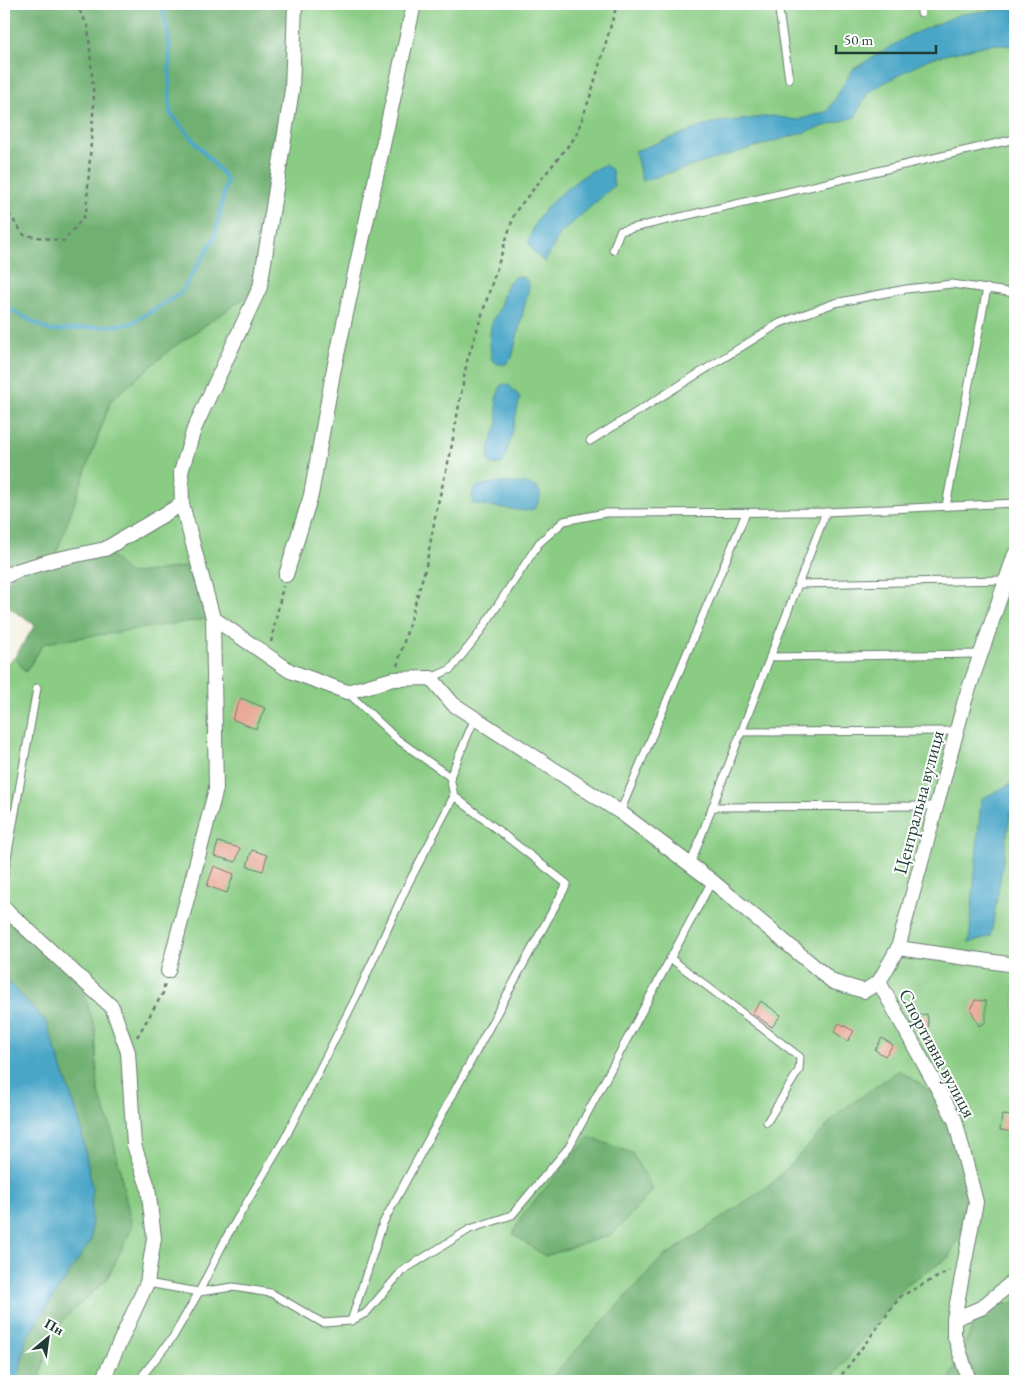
<svg xmlns="http://www.w3.org/2000/svg" width="1019" height="1385" font-family="'EB Garamond',serif">
  <style>
    .green { fill: #8acc84; stroke: #54845c; fill-rule: evenodd }
    .forest { fill: #6fb072; stroke: #477653 }
    .water { fill: #48a6c7; stroke: #34727e }
    .lines { fill: none; stroke-linecap: round; stroke-linejoin: round }
    .stream { stroke: #48a6c7; stroke-width: 4 }
    .building { fill: #eaa998 }
    .service-casing { stroke: #6a7c71; stroke-width: 9 }
    .minor-casing { stroke: #6a7c71; stroke-width: 16 }
    .path { stroke: #6a7c71; stroke-width: 2.5; stroke-dasharray: 4 4; stroke-linecap: butt }
    .service { stroke: #fff; stroke-width: 7 }
    .minor { stroke: #fff; stroke-width: 14 }
    .labels { text-anchor: middle; stroke-width: 4; stroke-linejoin: round; paint-order: stroke }
    .street-label { font-size: 19px; fill: #1f3d34; stroke: #fff }
  </style>
  <rect width="100%" height="100%" fill="#fff"/>
  <filter id="ink" filterUnits="userSpaceOnUse"><feTurbulence type="fractalNoise" baseFrequency=".02" numOctaves="2"/><feDisplacementMap in="SourceGraphic" scale="10" xChannelSelector="R" yChannelSelector="G"/><feConvolveMatrix kernelMatrix="1 2 1 2 8 2 1 2 1" color-interpolation-filters="sRGB"/></filter>
  <filter id="wash" filterUnits="userSpaceOnUse"><feTurbulence type="fractalNoise" baseFrequency=".0096" numOctaves="4" result="noise"/><feDisplacementMap in="SourceGraphic" scale="20" xChannelSelector="R" yChannelSelector="G"/><feGaussianBlur stdDeviation="1.12" result="paint"/><feColorMatrix in="noise" values="0 0 0 0 0 0 0 0 0 0 0 0 0 0 0 0 0 1.4 0 .05"/><feComposite in="paint" operator="in"/></filter>
  <g filter="url(#wash)">
    <rect width="100%" height="100%" fill="#f5f1e1"/>
    <path class="green" d="M295,4H1015V782L981,800L1011,809L1015,808V1302L981,1309L949,1381H829L908,1283L949,1257L841,1111L773,1183L661,1259L548,1381H39L49,1338L69,1314L107,1279L132,1228L111,1128L98,1091L95,1028L9,921L4,927V666L15,657L26,672L44,643L213,617L199,565L129,574L53,560L111,400L171,349ZM589,1137L613,1234L545,1256L513,1234L522,1216Z"/>
    <g class="forest">
      <path d="M4,4H295L292,90L260,287L171,349L111,400L54,560L105,549L129,574L199,565L213,618L44,643L25,672L15,657L35,625L4,604V587L15,571L4,569Z"/>
      <path d="M10,921L81,984L95,1028L98,1091L111,1128L132,1228L107,1279L69,1314L49,1338L39,1381H18L26,1339L91,1240L92,1187L79,1118L46,1022L4,977V927Z"/>
      <path d="M899,1070L943,1100L976,1202L949,1257L908,1283L829,1381H548L661,1259L773,1183L841,1111Z"/>
      <path d="M589,1137L632,1153L653,1190L613,1234L545,1256L513,1234L522,1216Z"/>
      <path d="M1015,1302V1381H949L981,1308Z"/>
    </g>
    <g class="water">
      <path d="M1015,8V46L991,44L928,59L868,92L855,117L642,181L635,151L712,123L772,116L797,120L828,111L852,70L910,35L961,14Z"/>
      <path d="M605,165L612,170L614,186L560,234L545,262L536,255L528,242C532,233 535,220 542,213C553,199 588,169 605,165Z"/>
      <path d="M517,276L525,278L529,285L528,292L512,358L506,364H498L492,360C490,347 488,332 493,320C495,315 499,311 500,306C504,294 504,282 517,276Z"/>
      <path d="M502,384L509,385L520,397L511,438L503,463L492,465L488,459L490,444L498,422L496,398Z"/>
      <path d="M491,483C508,483 558,478 534,509L525,511L473,504L472,494L476,487Z"/>
      <path d="M1015,782V808L1011,810L991,936L969,943L981,799Z"/>
      <path d="M4,977L46,1022L79,1118L92,1187L91,1240L26,1339L18,1381H4Z"/>
    </g>
    <g class="lines">
      <path class="stream" d="M4,306L50,331L130,324L181,293L215,237L227,179L170,113L169,40L162,4"/>
    </g>
    <g id="blocks">
      <g class="building">
        <path d="M241,698L265,708L256,729L232,719Z"/>
        <path d="M218,842L240,848L236,862L214,856Z"/>
        <path d="M252,850L267,855L263,871L247,866Z"/>
        <path d="M214,866L234,874L227,893L207,886Z"/>
        <path d="M975,1000L986,1001V1022L979,1026L971,1010Z"/>
        <path d="M761,1001L781,1015L772,1027L752,1013Z"/>
        <path d="M927,1014L929,1027L914,1029L912,1016Z"/>
        <path d="M839,1023L854,1031L848,1041L834,1032Z"/>
        <path d="M882,1038L893,1045L885,1056L875,1050Z"/>
        <path d="M1002,1115L1015,1116V1132L1000,1130Z"/>
      </g>
    </g>
  </g>
  <g filter="url(#ink)">
    <use href="#blocks" fill-opacity="0" stroke="#6a7c71" stroke-width="1"/>
    <g class="lines">
      <defs>
        <g id="service">
          <path d="M778,4L789,79"/>
          <path d="M921,4V13"/>
          <path d="M613,250L620,231L1015,139"/>
          <path d="M590,441L780,323L835,303L906,289L952,284L1015,293"/>
          <path d="M946,506L987,288"/>
          <path d="M798,584L1006,580"/>
          <path d="M770,657L981,654"/>
          <path d="M431,678L451,669L478,635L539,543L564,521L605,513L826,512L1015,503"/>
          <path d="M347,692L397,739L450,777"/>
          <path d="M741,732L957,731"/>
          <path d="M712,807L936,806"/>
          <path d="M620,812L746,513"/>
          <path d="M690,865L826,512"/>
          <path d="M4,875L37,688"/>
          <path d="M670,958L800,1057L799,1070L767,1122"/>
          <path d="M147,1283L199,1292L233,1287L271,1293L323,1323L351,1321L366,1313L402,1271L470,1229L512,1215L569,1147L712,881"/>
          <path d="M351,1321L383,1223L567,884L454,796L450,777L475,718"/>
          <path d="M138,1381L173,1337L199,1292L227,1236L285,1138L358,993L408,884L454,796"/>
        </g>
        <g id="minor">
          <path d="M286,575L311,495L333,373L414,4"/>
          <path d="M4,577L16,571L53,560L105,549L182,504"/>
          <path d="M213,618L290,671L347,692L393,679L431,678L453,704L620,812L712,881L833,982L864,991L879,982L898,948L965,700L1015,554"/>
          <path d="M4,908L112,1007L128,1052L134,1145L148,1187L154,1238L147,1283L102,1381"/>
          <path d="M898,948L1015,965"/>
          <path d="M168,971L216,789L213,618L182,504L181,472L194,429L260,287L292,90L295,4"/>
          <path d="M879,982L955,1120L976,1202L954,1319V1334L969,1381"/>
          <path d="M954,1319L981,1308L1009,1285L1015,1278"/>
        </g>
      </defs>
      <use href="#service" class="service-casing"/>
      <use href="#minor" class="minor-casing"/>
      <g class="path">
        <path d="M4,207L24,235L64,241L86,214L94,100L88,26L76,4"/>
        <path d="M271,642L283,586"/>
        <path d="M397,666L426,566L437,507L450,455L467,361L515,212L576,136L591,94L617,4"/>
        <path d="M137,1037L163,993L165,982"/>
        <path d="M837,1381L901,1296L949,1271"/>
      </g>
      <use href="#service" class="service"/>
      <use href="#minor" class="minor"/>
    </g>
  </g>
  <g class="labels">
    <g class="street-label">
      <text transform="translate(918 802) rotate(-75)" y="7">Центральна вулиця</text>
      <text transform="translate(938 1053) rotate(62)" y="7">Спортивна вулиця</text>
    </g>
  </g>
  <rect width="1019" height="1385" fill="none" stroke="#fff" stroke-width="20"/>
  <g transform="translate(48 1338) rotate(29)" stroke="#ffffff" stroke-width="4" paint-order="stroke">
  <path d="M0-4L9 19L0 12L-9 19Z" fill="#1f3d34"/>
  <text y="-8" font-size="14" font-weight="bold" text-anchor="middle" fill="#1f3d34">Пн</text>
  </g>
  <path d="M836 45v8h100v-8" fill="none" stroke="#1f3d34" stroke-width="2.5"/>
  <text x="844" y="45" font-size="15" fill="#1f3d34" stroke="#ffffff" stroke-width="4" paint-order="stroke">50 m</text>
</svg>
